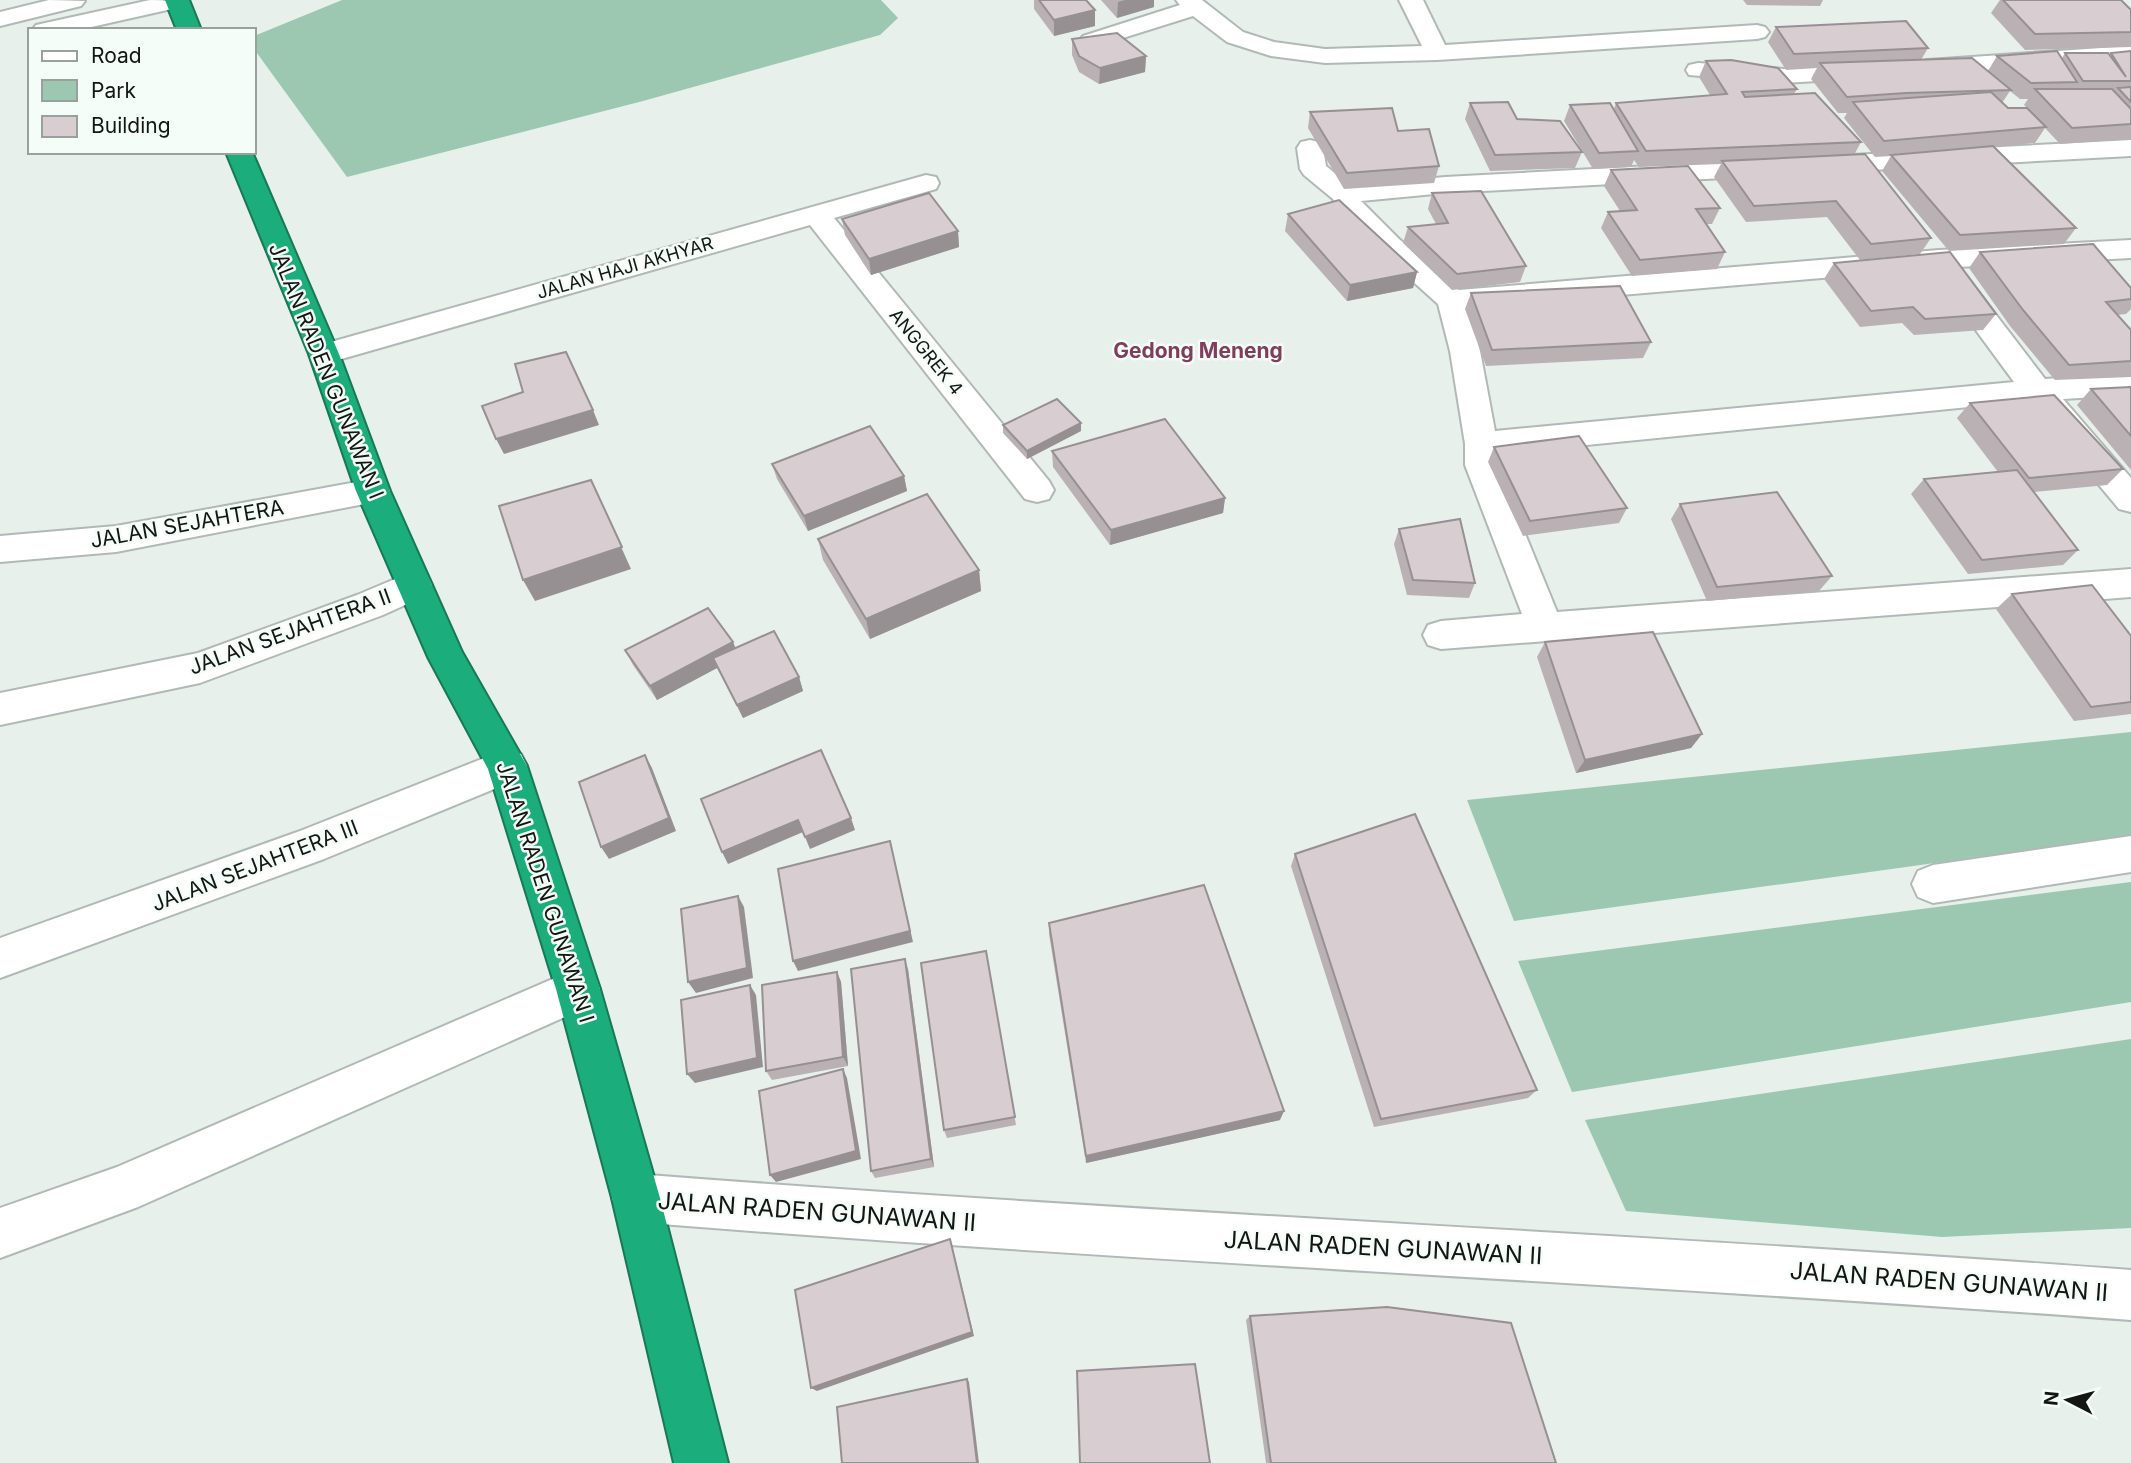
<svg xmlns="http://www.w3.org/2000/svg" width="2131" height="1463" font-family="Inter,sans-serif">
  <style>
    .green { fill: #9cc8b2 }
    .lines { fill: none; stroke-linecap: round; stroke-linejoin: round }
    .minor-casing { stroke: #b1b9b5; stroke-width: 4 }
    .highway-casing { stroke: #187857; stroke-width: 4 }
    .minor { fill: #fff; fill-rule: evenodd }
    .highway { fill: #1bad7b; fill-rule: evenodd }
    .wall { fill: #bab1b5; fill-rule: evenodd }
    .shaded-wall { fill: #979093 }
    .building { fill: #d8ced2; stroke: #979093; stroke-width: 2 }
    .labels { text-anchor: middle; stroke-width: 5; stroke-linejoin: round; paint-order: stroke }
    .far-street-label { font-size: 18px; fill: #131614; stroke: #f4fdf8 }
    .far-quarter-label { font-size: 21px; font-weight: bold; fill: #813d5c; stroke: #f4fdf8 }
    .street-label { font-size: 21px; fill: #131614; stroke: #f4fdf8 }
    .near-street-label { font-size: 24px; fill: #131614; stroke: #f4fdf8 }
  </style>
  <rect width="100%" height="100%" fill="#e7f0eb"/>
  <g class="green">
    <path d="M342,0H881L898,18L880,35L643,101L347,177L254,49V36Z"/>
    <path d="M2131,732V836L1514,921L1467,800Z"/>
    <path d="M2131,882V1002L1572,1092L1518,961Z"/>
    <path d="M2131,1039V1228L1942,1237L1626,1211L1585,1120Z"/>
  </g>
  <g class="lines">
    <defs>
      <g id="minor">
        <path d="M49,0L85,1L81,6L0,26V12Z"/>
        <path d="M150,0L189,1L185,6L78,30H32L36,25Z"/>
        <path d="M1176,0H1202L1243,32L1274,42L1325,49L1422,46L1399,0H1423L1445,45L1757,25L1765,27L1769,32L1765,37L1757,39L1437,60L1325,63L1271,56L1227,42L1193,16L1091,48L1083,46L1079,41L1083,36L1180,5Z"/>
        <path d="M2131,46V60L1928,74L1919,72L1916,67L1919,62L1928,60Z"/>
        <path d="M1698,63L1784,69L1867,64L1876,66L1879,71L1876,76L1867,78L1784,83L1689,75L1686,70L1689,65Z"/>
        <path d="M1310,140L1319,142L1323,148L1326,166L1350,186L1445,177L2131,140V156L1445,193L1361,201L1399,239L1459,290L1939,250L2131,240V258L1939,268L1469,308L1480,351L1495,431L2014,382L1942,284L1947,277L1957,275L1967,277L2045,379L2131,373V395L2063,399L2131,478V512L2119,509L2029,401L1497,454V465L1557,612L2131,569V597L1441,649L1428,645L1423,635L1428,625L1441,621L1522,614L1465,465V444L1450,351L1438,304L1379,251L1341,214L1333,199L1304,175L1300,169L1297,148L1301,142Z"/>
        <path d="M926,175L936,177L939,183L936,189L834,218L1049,481L1054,490L1049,499L1037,502L1025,499L810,225L324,364L313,361L309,354L313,347Z"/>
        <path d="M373,479L385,482L390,491L385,500L116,552L0,562V536L116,526Z"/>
        <path d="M414,571L427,575L432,585L427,595L383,615L200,683L0,725V693L198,653L357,595Z"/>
        <path d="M507,749L521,754L527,766L521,778L324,859L0,978V938L300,831Z"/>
        <path d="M2131,836V872L1933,903L1918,897L1912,884L1918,871L1933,865Z"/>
        <path d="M578,968L594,974L600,989L594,1004L138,1207L0,1258V1208L117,1167Z"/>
        <path d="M636,1174C1134,1213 1633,1233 2131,1270V1320C1633,1283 1134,1262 636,1222L619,1215L612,1198L619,1181Z"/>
      </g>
      <g id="highway">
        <path d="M165,0H189L201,30H177Z"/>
        <path d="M226,152H252L339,354L390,491L462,652L527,766L600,989L660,1198L728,1463H674L612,1198L556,989L488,769L428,657L356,491L309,354Z"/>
      </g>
    </defs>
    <use href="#minor" class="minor-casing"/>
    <use href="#highway" class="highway-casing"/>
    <use href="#minor" class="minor"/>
    <use href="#highway" class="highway"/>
  </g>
  <g class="wall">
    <path d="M1034,0H1086L1095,26L1054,36L1034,9Z"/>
    <path d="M1101,0H1154V7L1117,18Z"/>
    <path d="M1743,0H1823L1820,6L1747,5Z"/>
    <path d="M2000,0H2121L2131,10V47L2025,50L1991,13Z"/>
    <path d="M1776,27L1928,48L1921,60L1988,71L1997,56L2062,58L2065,53L2109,55L2111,53L2131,51V139L2060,144L2045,128L2035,143L1994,147L2076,228L2064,244L1949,251L1882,171L1891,156L1875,157L1844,118L1847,113H1838L1811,79L1817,68L1786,70L1768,42ZM2010,91L2020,99H2028L2024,105L2027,108H2008L2002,103Z"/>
    <path d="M1072,39L1146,56L1145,72L1099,84L1079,72L1072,55Z"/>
    <path d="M1706,61L1797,89L1794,94L1861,142L1854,155L1931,238L1920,254L1860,260L1827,217L1746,222L1714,177L1721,164L1639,167L1634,160L1631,167L1593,169L1564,121L1570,105L1614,109L1616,103L1710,95L1699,77Z"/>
    <path d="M1470,103L1517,119L1582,152L1575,168L1490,171L1465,119Z"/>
    <path d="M1310,112L1398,131L1439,166L1434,183L1344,189L1308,128Z"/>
    <path d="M1611,170L1720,208L1712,224H1707L1725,252L1717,269L1632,276L1601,228L1608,212L1620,211L1604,186Z"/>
    <path d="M1432,193L1526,266L1520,282L1452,290L1403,243L1408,227L1436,224L1428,209Z"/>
    <path d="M1288,214L1417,272L1413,288L1347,301L1285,231Z"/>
    <path d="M842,219L958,231L959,247L871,275L845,235Z"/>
    <path d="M1980,252L2131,288V309L2126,314L2117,315L2131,330V377L2055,380L2010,326L1969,268Z"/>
    <path d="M1834,263L1996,314L1983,330L1914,335L1902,323L1860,327L1824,279Z"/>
    <path d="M1471,293L1651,342L1643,358L1486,366L1465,309Z"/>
    <path d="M2131,387V470L2077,405L2091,389Z"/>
    <path d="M1970,403L2123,469L2107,485L2034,492L2078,550L2063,565L1968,574L1911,494L1924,479L1998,472L1957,418Z"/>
    <path d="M1003,425L1081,431L1027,459L1003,433Z"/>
    <path d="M1494,447L1627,508L1619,523L1523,536L1488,462Z"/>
    <path d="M1052,451L1225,498L1223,513L1110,545L1053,467Z"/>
    <path d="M772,464L904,476L907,491L808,531L777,479Z"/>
    <path d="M1680,504L1832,576L1819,591L1707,601L1671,519Z"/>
    <path d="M1399,529L1475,583L1469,598L1407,595L1394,544Z"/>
    <path d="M818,539L979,570L981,591L870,639L823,560Z"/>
    <path d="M2012,594L2131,636V714L2074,721L1996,609Z"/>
    <path d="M1545,642L1702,734L1691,748L1576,773L1537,657Z"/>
    <path d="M736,648L799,677L803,691L743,718L717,668L657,700L633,665L625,650Z"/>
    <path d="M1295,854L1537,1090L1528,1098L1374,1127L1291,866Z"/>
    <path d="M1049,923L1280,1120L1086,1163L1049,934Z"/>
    <path d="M986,951L1016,1125L947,1138L944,1130Z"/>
    <path d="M908,969L934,1167L875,1178L871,1171Z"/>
    <path d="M837,972L841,982L848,1066L772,1080L766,1071Z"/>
    <path d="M1250,1316L1556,1463H1266L1246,1320Z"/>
  </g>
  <g class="shaded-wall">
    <path d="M1125,0H1154V7L1117,18L1118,2Z"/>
    <path d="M1095,10V26L1054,36V20Z"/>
    <path d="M1146,56L1145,72L1099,84L1100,68Z"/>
    <path d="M958,231L959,247L871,275L869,259Z"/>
    <path d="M1417,272L1413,288L1347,301L1350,285Z"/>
    <path d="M593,410L599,425L504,454L496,439Z"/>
    <path d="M1081,423V431L1027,459V451Z"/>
    <path d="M904,476L907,491L808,531L804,516Z"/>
    <path d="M591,480L631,569L535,601L523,580Z"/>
    <path d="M1225,498L1223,513L1110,545L1111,530Z"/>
    <path d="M979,570L981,591L870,639L866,619Z"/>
    <path d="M733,642L739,656L713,658L717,668L657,700L650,686Z"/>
    <path d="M799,677L803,691L743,718L737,705Z"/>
    <path d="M1702,734L1691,748L1576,773L1585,760Z"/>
    <path d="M645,755L652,768L676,831L609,859L601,847Z"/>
    <path d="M851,818L855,830L810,849L805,837Z"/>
    <path d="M798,820L803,832L728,864L722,852Z"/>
    <path d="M893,853L913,942L798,971L793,961Z"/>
    <path d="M738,896L744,907L753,978L696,993L688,982Z"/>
    <path d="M905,959L908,969L934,1167L931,1159Z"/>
    <path d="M837,972L841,982L848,1066L843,1057Z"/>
    <path d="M750,985L756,995L763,1067L695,1083L687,1074Z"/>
    <path d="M843,1069L847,1078L861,1159L776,1182L770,1175Z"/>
    <path d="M1284,1111L1280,1120L1086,1163V1156Z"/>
    <path d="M950,1239L952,1245L974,1336L817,1391L811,1388Z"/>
    <path d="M967,1379L969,1382L979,1463H977Z"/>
  </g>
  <g class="building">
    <path d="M1039,0H1086L1095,10L1054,20Z"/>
    <path d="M2003,0H2121L2131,10V32L2035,34Z"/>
    <path d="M1906,21L1928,48L1794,54L1776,27Z"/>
    <path d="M1117,33L1146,56L1100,68L1079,56L1072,39Z"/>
    <path d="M2057,51L2077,82L2031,83L1997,56Z"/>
    <path d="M2131,51V81H2083L2065,53H2108L2126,77L2111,53Z"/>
    <path d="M1972,58L2011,90L1906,93L1847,97L1820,63Z"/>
    <path d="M1731,60L1778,68L1797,89L1742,92L1745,97L1815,93L1861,142L1646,151L1616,103L1727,94L1706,61Z"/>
    <path d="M2131,87V102L2118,88Z"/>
    <path d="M2035,89H2112L2131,109V124L2072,128Z"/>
    <path d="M1991,92L2008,108H2027L2046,127L1884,141L1853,102Z"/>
    <path d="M1508,102L1517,119L1560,121L1582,152L1495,155L1470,103Z"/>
    <path d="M1610,103L1638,151L1599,153L1570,105Z"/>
    <path d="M1392,108L1398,131L1429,129L1439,166L1347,173L1310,112Z"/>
    <path d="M1993,146L2076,228L1960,235L1891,155Z"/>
    <path d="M1865,154L1931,238L1871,244L1836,201L1754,206L1722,161Z"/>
    <path d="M1688,166L1720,208L1696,209L1725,252L1640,260L1608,212L1637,210L1611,170Z"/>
    <path d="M1481,191L1526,266L1457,274L1408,227L1448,223L1432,193Z"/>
    <path d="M929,193L958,231L869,259L842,219Z"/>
    <path d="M1339,200L1417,272L1350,285L1288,214Z"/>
    <path d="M2093,244L2131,288V299L2106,302L2131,330V361L2069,365L2023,310L1980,252Z"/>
    <path d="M1950,252L1996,314L1925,319L1913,307L1871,311L1834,263Z"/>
    <path d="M1620,286L1651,342L1492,350L1471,293Z"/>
    <path d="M566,352L593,410L496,439L482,406L523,392L515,364Z"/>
    <path d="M2131,387V436L2091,389Z"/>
    <path d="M2054,395L2123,469L2029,478L1970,403Z"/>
    <path d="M1057,399L1081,423L1027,451L1003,425Z"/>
    <path d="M1165,419L1225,498L1111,530L1052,451Z"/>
    <path d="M870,426L904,476L804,516L772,464Z"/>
    <path d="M1579,436L1627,508L1530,521L1494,447Z"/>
    <path d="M2017,470L2078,550L1982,560L1924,479Z"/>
    <path d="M591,480L622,547L523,580L499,506Z"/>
    <path d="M1777,492L1832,576L1717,587L1680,504Z"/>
    <path d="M927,494L979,570L866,619L818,539Z"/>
    <path d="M1460,519L1475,583L1413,580L1399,529Z"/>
    <path d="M2092,585L2131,636V702L2091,707L2012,594Z"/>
    <path d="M708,608L733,642L650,686L625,650Z"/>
    <path d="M774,631L799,677L737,705L713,658Z"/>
    <path d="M1653,632L1702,734L1585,760L1545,642Z"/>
    <path d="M821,750L851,818L805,837L798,820L722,852L701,799Z"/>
    <path d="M645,755L669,818L601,847L579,782Z"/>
    <path d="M1415,814L1537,1090L1381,1119L1295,854Z"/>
    <path d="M890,841L910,931L793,961L778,869Z"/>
    <path d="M1204,885L1284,1111L1086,1156L1049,923Z"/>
    <path d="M738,896L747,968L688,982L681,909Z"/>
    <path d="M986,951L1015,1117L944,1130L921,963Z"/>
    <path d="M905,959L931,1159L871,1171L851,969Z"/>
    <path d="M837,972L843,1057L766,1071L762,985Z"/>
    <path d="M750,985L757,1058L687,1074L681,1000Z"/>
    <path d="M843,1069L856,1151L770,1175L759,1091Z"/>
    <path d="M950,1239L972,1332L811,1388L795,1290Z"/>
    <path d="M1387,1307L1511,1323L1556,1463H1271L1250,1316Z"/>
    <path d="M1195,1364L1210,1463H1080L1077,1371Z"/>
    <path d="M967,1379L977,1463H842L837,1407Z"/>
  </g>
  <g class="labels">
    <g class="far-street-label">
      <text transform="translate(625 268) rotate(-16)" y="6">JALAN HAJI AKHYAR</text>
      <text transform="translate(926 352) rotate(51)" y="6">ANGGREK 4</text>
    </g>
    <g class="far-quarter-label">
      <text x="1198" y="358">Gedong Meneng</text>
    </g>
    <g class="street-label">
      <text transform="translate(326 371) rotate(68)" y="7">JALAN RADEN GUNAWAN I</text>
      <text transform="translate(187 524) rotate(-10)" y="7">JALAN SEJAHTERA</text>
      <text transform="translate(290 632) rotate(-20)" y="7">JALAN SEJAHTERA II</text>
      <text transform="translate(255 866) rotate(-21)" y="7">JALAN SEJAHTERA III</text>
      <text transform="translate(545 892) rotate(72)" y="7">JALAN RADEN GUNAWAN I</text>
    </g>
    <g class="near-street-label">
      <text transform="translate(817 1212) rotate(4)" y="8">JALAN RADEN GUNAWAN II</text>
      <text transform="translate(1383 1248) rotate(3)" y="8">JALAN RADEN GUNAWAN II</text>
      <text transform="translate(1949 1282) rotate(4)" y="8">JALAN RADEN GUNAWAN II</text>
    </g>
  </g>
  <rect x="28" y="28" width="228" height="126" fill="#f4fdf8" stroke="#9aa19d" stroke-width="2"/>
  <rect x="42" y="51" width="35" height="10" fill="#ffffff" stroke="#9aa19d" stroke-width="2"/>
  <text x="91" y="63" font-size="21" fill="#131614">Road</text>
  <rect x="42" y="80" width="35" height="21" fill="#9cc8b2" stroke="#9aa19d" stroke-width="2"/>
  <text x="91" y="98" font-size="21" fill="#131614">Park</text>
  <rect x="42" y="116" width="35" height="21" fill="#d8ced2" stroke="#9aa19d" stroke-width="2"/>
  <text x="91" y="133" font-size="21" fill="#131614">Building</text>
  <g transform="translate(2068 1400) rotate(276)" stroke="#f4fdf8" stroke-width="5" paint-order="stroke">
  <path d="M0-5L12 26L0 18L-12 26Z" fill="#131614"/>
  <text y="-10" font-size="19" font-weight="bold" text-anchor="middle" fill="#131614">N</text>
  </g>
</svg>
